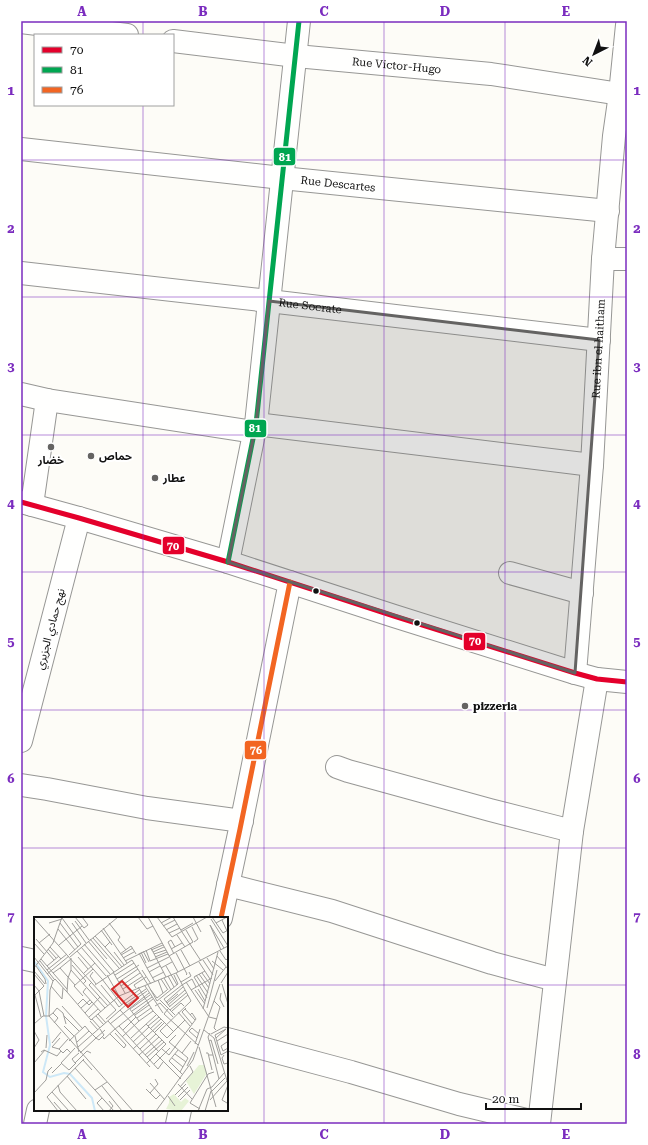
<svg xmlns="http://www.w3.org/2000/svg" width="648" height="1145" font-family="'Roboto Serif','Noto Sans Arabic',serif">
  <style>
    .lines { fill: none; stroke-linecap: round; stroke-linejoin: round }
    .minor-casing { stroke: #979795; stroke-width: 24 }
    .tertiary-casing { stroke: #979795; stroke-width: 24 }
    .minor { stroke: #fffffe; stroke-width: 22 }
    .tertiary { stroke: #fffffe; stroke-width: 22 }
    .bus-1-casing { stroke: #fff; stroke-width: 8 }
    .bus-2-casing { stroke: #fff; stroke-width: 8 }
    .bus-3-casing { stroke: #fff; stroke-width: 8 }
    .bus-1 { stroke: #e4002b; stroke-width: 5 }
    .bus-2 { stroke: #00a651; stroke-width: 5 }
    .bus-3 { stroke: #f26522; stroke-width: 5 }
    .marked { fill: #646362; fill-opacity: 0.2; stroke: #646362; stroke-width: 3; stroke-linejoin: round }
    .grid { fill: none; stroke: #7b2cbf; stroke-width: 1; stroke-opacity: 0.55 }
    .poi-dot { fill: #646362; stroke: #fff; stroke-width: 1.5 }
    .bus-dot { fill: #111; stroke: #fff; stroke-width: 1.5 }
    .labels { text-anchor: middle; stroke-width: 4; stroke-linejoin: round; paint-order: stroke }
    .street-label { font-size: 11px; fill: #111; stroke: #fff }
    .poi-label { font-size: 11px; font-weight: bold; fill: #111; stroke: #fff; text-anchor: start }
    .inset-river { fill: none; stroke: #cde8f7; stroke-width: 2 }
    .inset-road { fill: none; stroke: #9f9e9b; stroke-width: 1 }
    .view { fill: #d62828; fill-opacity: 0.15; stroke: #d62828; stroke-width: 2 }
    .inset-edge { fill: none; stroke: #111; stroke-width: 2 }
    .line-badge { stroke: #fff; stroke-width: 1.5 }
    .badge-label { font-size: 11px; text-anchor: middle; font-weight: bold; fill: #fff }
    .neatline { fill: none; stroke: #7b2cbf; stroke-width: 1.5 }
    .grid-label { font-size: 13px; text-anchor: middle; font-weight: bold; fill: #7b2cbf }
  </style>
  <rect width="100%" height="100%" fill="#fdfcf7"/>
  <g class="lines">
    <defs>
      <g id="minor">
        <path d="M21,22L127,35"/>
        <path id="s1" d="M173,41L296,56L491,74L620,94"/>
        <path id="s2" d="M21,149L282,178L608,211"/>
        <path d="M603,259H627"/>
        <path id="s3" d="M21,273L269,301L599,340"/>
        <path d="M21,394L47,400L254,432"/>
        <path d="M256,424L592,465"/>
        <path d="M32,505L47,400"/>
        <path d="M228,562L256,424L299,21"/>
        <path d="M510,573L582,593"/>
        <path id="s4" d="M575,673L592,465L603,259L614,136L620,94L627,25"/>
        <path d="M21,741L79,518"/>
        <path d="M337,767L348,771L490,810L572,831"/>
        <path d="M21,785L47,789L147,808L242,821"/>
        <path d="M228,885L332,911L492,963L555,980"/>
        <path d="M221,918L240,829L290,582"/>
        <path d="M21,958L35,961"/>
        <path d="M227,1039L351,1072L459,1104L539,1123"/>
        <path d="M35,1124L38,1110"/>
        <path d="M177,1124L180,1110"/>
        <path d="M539,1124L572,831L597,679"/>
      </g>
      <path id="tertiary" d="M21,502L79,518L228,562L394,616L575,673L597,679L627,682"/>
    </defs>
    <use href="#minor" class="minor-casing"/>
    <use href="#tertiary" class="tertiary-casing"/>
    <use href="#minor" class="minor"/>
    <use href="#tertiary" class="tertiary"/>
    <defs>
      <path id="bus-1" d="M21,502L79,518L228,562L394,616L575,673L597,679L627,682"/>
      <path id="bus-2" d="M228,562L256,424L299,21"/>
      <path id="bus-3" d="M221,918L240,829L290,582"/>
    </defs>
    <use href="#bus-1" class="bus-1-casing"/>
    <use href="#bus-2" class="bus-2-casing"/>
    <use href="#bus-3" class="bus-3-casing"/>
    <use href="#bus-1" class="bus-1"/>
    <use href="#bus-2" class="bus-2"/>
    <use href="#bus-3" class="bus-3"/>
  </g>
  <path class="marked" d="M269,301L599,340L575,673L228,562L256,424Z"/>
  <path class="grid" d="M143,21V35M264,21V1124M384,21V1124M505,21V1124M143,105V918M21,160H627M21,297H627M21,435H627M21,572H627M21,710H627M21,848H627M21,985H35M227,985H627M143,1110V1124"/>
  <g class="poi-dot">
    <circle cx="51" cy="447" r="4"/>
    <circle cx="91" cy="456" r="4"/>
    <circle cx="155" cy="478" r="4"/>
    <circle cx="465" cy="706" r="4"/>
  </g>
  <g class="bus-dot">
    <circle cx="316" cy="591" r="3.5"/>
    <circle cx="417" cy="623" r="3.5"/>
  </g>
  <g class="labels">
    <g class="street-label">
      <text dy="4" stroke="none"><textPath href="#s1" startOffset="225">Rue Victor-Hugo</textPath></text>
      <text dy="4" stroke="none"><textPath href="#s2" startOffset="319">Rue Descartes</textPath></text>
      <text dy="4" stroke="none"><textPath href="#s3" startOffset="291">Rue Socrate</textPath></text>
      <text dy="4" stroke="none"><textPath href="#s4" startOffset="325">Rue ibn el haitham</textPath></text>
      <text transform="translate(50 629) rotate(-75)" y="4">نهج حمادي الجزيري</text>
    </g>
    <g class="poi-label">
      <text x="99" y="460">حماص</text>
      <text x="51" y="464" text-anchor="middle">خضار</text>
      <text x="163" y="482">عطار</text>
      <text x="473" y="710">pizzeria</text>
    </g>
  </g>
  <g transform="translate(34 917)">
    <rect width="194" height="194" fill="#fdfcf7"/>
    <path d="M165,148H170L173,156L160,177L152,164ZM140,177L147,185L151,181L155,184L147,194L132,192L135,186V180Z" fill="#e7f3d7"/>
    <path class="inset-river" d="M0,44L14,64L12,99L16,128L9,155L16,160L30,156L36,157L58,181L61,194"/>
    <path class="inset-road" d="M41,0L50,11L54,8L48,0M104,0L113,12L119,9M114,0L144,55M123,0L138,20L173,0M139,0L148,15M159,0L167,15M178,0L189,16L194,13M0,1L82,93L72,102M28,1L47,27L35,38M177,2L194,29M188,3L193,14M41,4L55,23M15,6L28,2M26,6L44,30M38,6L52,26M75,6L86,20L84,23L92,33M127,6L138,0M182,6L193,0M129,9L141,3M158,10L164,22L160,25M69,11L93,46M24,12L41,33M67,13L78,28M132,13L143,7M147,13L159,6M148,15L167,44M135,16L146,11M143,18L151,30M61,19L71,30M59,21L85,51M2,22L20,43M56,22L73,42M54,24L80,55M76,25L71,30L88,50M0,26L10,37M5,26L16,17M50,27L76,57M25,28L48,9M16,30L27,42M47,30L72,59M117,31L132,60M14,32L22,41M137,32L148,26M112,33L116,44L134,37M117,33L129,28M147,33L156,49M187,33L176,8L190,31M43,34L68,62M109,34L115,45M186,34L192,43L194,41M80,35L90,48M107,35L112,46M119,35L130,30M105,36L113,51M142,36L153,57L152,58M86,37L97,29L102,37M120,37L132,33M140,37L134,25L137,23L141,30M87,38L99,31M135,39L159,25L152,13M183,39L194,52M0,40L19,64M36,40L84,0M44,40L54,52M121,40L133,35M37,41V53L34,61L33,75L57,103L85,79L142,56L194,29M89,41L100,35M173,41L180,52M7,42L33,72M98,43L114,68M169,43L179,58M6,44L20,62M91,44L128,26M178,44L189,53M165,45L176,62M38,48L52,64L49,67M2,49L11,62L12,67M13,49L25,39M132,49L143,68M0,51L19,26L28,0M26,51L37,42M127,51L138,45M13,53L33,37M37,53L71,91M108,53L117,67M0,54L11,67M171,54L160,60L173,81M59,55L56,59L62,67M79,55L91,76M115,55L126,49M19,56L26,51L41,68M50,56L61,46M142,56L157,84L126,114L133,121L151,103M168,56L176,67M0,57L10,69L5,74L10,99M13,57L35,39M165,57L175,71M73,58L85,79M81,58L100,46M162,58L174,76M134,59L140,70M118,61L130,55M130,61L137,73M68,62L88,88M83,62L105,48M127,62L134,73M124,63L129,76M181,64L192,50M58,65L55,68L74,89M85,65L104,52M121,65L113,51L135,40M147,65L157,59L155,55M152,65L175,100L183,102M187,66L194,55M188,67L194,87M0,68L5,74L0,79M61,68L98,43M67,68L80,84M114,68L123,84L144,67L140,58M148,68L158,62L162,70M17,69L28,82L29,71M87,69L106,56M111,69L129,96M104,70L119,94L139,114M52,71L49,75L67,95M102,71L100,68L112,60M89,72L109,59M116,72L123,81L133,73M164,72L171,84M157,73L178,61M161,73L171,87M187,76L186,82L190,90M1,78L7,100M49,79L40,69L59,52M80,83L85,90L91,85M126,83L141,98M90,84L105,73M180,84L186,90L180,111L182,113M132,85L149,70M92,86L112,72M133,86L144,77M44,87L49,82L55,88L58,85M93,88L113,74M134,88L151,73M28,89L49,112M121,89L126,86L139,100M135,90L152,76M136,90L130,82L148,68M47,91L56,83M95,91L105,104L119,94M152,91L148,95L158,107M173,91L183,53M96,92L116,78M134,92L130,97L164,128M151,92L161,103M169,92L184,35M86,93L125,135M136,93L154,78M98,94L118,80M138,94L147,86L150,89M144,95L156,109M19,96L23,91L29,96L32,107M51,96L66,80M64,97L72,106M101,98L115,88M15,99L16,73L19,64L21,62L33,75M15,99L19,96L24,101L20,106M30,99L45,114M62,99L70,108M55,100L64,92M103,101L117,91M58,102L66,111M56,104L64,113M74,104L116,150M0,107L9,99H15L99,194M76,107L115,76M112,107L132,127L113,146M30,109L40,119M85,109L124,152L129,145M114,109L125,100M81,112L119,82M116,112L127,102M192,112L181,118L187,138L194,134M89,113L102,100M170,113L180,121L194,167M0,114L5,123L0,131M120,116L130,106M176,116L174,120L179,138M76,117L90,131L92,128L81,116M177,117L190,110L194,111M142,118L135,125L148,136L157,124M150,118L162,102L158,96L156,98M41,119L45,135M69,120L70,122L81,112M88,120L105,104M62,121L65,123L70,118L66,112M62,121L71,113M97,121L122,98M163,121L155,114L158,111L165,117M182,121L192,112M35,124L51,109L55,114L62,121L46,136M175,124L177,123L184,147M183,124L194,117M43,125L55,114M99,125L115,110M193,125L187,129L189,134L194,131M18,126L27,115M161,127L166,112M44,130L93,87M165,130L182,190M12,131L13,118M41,131L27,146L35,153L42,146M25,132L18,130L26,121M99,132L128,105M106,132L122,117M128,132L135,138L150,118M144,133L135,144L148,157M27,134L29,136L33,132L37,136M7,135L10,133L23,139L27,134L25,132L34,122M172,136H174L178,153M122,137L147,162M141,137L152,145M105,138L125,120M111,138L128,123M175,138H179L185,162M190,138L188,141L190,147L194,146M113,140L130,125M138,141L149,150M49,143L58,153M0,146L11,133M41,146L53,134L57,136M41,146L38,142L45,136M120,147L136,131M153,149L160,135M41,151L80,194M146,155L154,141L148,136M18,156L27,147M33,159L52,182M116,166L131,183M144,167L158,182M24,168L26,175L43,194M68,169L88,194M146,170L159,155L156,149M112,172L122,182L126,178M61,173L73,165M178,174L191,161M18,175L35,194M0,176L12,163L14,154L18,150M116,176L124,167L121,162M141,178L152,167M134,179L141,189M144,180L154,170M68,181L63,186L70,194M146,183L156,173M176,183L193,164M20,185L28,194M193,186L188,183L194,168M166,192L156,186L174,157L180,155M24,194L13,180L50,142M75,194L79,189L75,184M122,194L159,143L186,67M164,194L173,172L178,170L190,156M171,194L177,174"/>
    <path class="view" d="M88,64L104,81L94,90L78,72Z"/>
    <rect width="194" height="194" class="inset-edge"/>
  </g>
  <g class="line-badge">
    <rect x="273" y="147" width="23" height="19" rx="4" fill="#00a651"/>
    <rect x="244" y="419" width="23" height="19" rx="4" fill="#00a651"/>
    <rect x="162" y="536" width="23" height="19" rx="4" fill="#e4002b"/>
    <rect x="463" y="632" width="23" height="19" rx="4" fill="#e4002b"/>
    <rect x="244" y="740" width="23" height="20" rx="4" fill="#f26522"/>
  </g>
  <g class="badge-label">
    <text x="285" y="161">81</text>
    <text x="255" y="432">81</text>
    <text x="173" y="550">70</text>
    <text x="475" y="645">70</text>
    <text x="256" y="754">76</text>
  </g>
  <rect width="648" height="1145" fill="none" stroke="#ffffff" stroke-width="44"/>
  <rect x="34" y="34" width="140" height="72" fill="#ffffff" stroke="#a0a0a0"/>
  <rect x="42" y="47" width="20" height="6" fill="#e4002b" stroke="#a0a0a0"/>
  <text x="70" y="54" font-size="12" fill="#111111">70</text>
  <rect x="42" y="67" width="20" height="6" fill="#00a651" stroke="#a0a0a0"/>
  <text x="70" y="74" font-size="12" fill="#111111">81</text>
  <rect x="42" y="87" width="20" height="6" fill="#f26522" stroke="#a0a0a0"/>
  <text x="70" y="94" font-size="12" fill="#111111">76</text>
  <g transform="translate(594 54) rotate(222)" stroke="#ffffff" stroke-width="3" paint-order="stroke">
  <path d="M0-3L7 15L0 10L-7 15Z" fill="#111111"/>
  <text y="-6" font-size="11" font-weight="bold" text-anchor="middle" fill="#111111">N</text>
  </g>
  <path d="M486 1103v6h95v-6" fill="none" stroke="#111111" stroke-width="2"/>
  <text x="492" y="1103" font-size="12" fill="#111111" stroke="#ffffff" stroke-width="3" paint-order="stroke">20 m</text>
  <rect x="22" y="22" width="604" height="1101" class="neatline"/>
  <g class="grid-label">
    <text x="82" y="16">A</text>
    <text x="203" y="16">B</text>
    <text x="324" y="16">C</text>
    <text x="445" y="16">D</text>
    <text x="566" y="16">E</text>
    <text x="11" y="95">1</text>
    <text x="637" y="95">1</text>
    <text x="11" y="233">2</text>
    <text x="637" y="233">2</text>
    <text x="11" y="371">3</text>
    <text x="637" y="371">3</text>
    <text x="11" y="508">4</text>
    <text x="637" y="508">4</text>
    <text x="11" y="646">5</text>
    <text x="637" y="646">5</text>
    <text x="11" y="783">6</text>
    <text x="637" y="783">6</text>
    <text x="11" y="921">7</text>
    <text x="637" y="921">7</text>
    <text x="11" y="1059">8</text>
    <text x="637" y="1059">8</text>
    <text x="82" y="1139">A</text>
    <text x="203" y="1139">B</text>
    <text x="324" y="1139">C</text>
    <text x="445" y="1139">D</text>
    <text x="566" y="1139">E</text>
  </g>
</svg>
